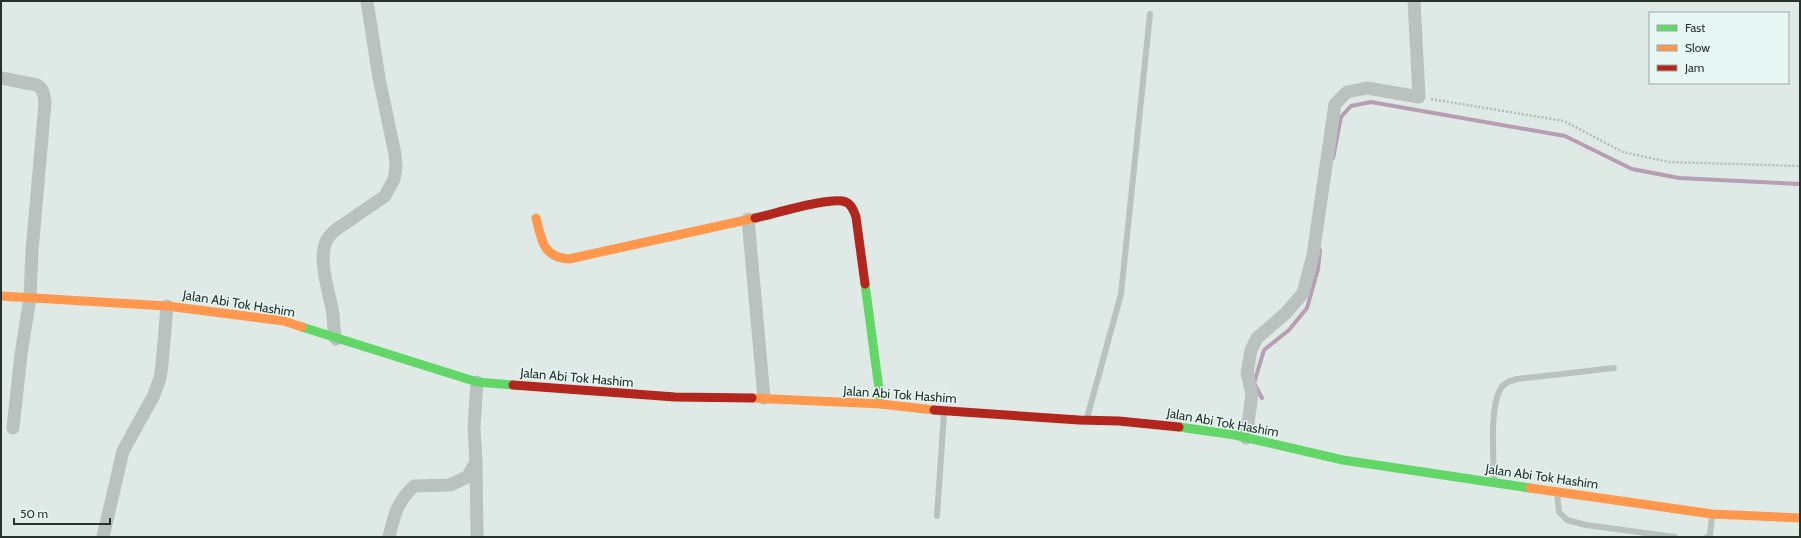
<svg xmlns="http://www.w3.org/2000/svg" width="1801" height="538" font-family="Cabin,sans-serif">
  <style>
    .lines { fill: none; stroke-linecap: round; stroke-linejoin: round }
    .stream { stroke: #b89eb3; stroke-width: 4 }
    .path { stroke: #b1bbb7; stroke-width: 2.5; stroke-dasharray: 2 2; stroke-linecap: butt }
    .lane { stroke: #b9c2bf; stroke-width: 6 }
    .street { stroke: #b9c2bf; stroke-width: 13 }
    .fast { stroke: #63d668; stroke-width: 9 }
    .slow { stroke: #ff974d; stroke-width: 9 }
    .jam { stroke: #b3261e; stroke-width: 9 }
    .labels { text-anchor: middle; stroke-width: 3; stroke-linejoin: round; paint-order: stroke }
    .street-label { font-size: 13px; fill: #27322d; stroke: #e6f6f2 }
  </style>
  <rect width="100%" height="100%" fill="#dfeae7"/>
  <g class="lines">
    <g class="stream">
      <path d="M1333,158L1341,117L1351,106L1371,102L1565,136L1632,169L1679,178L1800,184"/>
      <path d="M1262,398L1254,383L1264,350L1289,330L1307,308L1318,269L1320,250"/>
    </g>
    <path class="path" d="M1431,99L1564,121L1623,152L1669,162L1800,166"/>
    <g class="lane">
      <path d="M1087,418L1121,294L1150,14"/>
      <path d="M1494,482C1494,459 1489,410 1500,390C1503,383 1510,381 1517,379L1614,368"/>
      <path d="M1557,493L1559,512L1567,520L1586,525L1675,537"/>
      <path d="M937,516L944,413"/>
      <path d="M1707,537L1710,535L1712,516"/>
    </g>
    <g class="street">
      <path d="M1,78L37,85C44,89 44,96 45,103L32,251L30,298L21,354L13,428"/>
      <path d="M748,219L764,398"/>
      <path d="M336,339C333,331 334,323 333,314C330,296 320,266 324,249C325,240 330,234 337,229L385,196L394,179L396,167L395,154L379,78L367,1"/>
      <path d="M1246,438L1252,394L1247,373L1251,350L1257,338L1286,313L1303,293L1313,255L1335,104L1347,92L1367,88L1419,97L1414,1"/>
      <path d="M476,463L477,537"/>
      <path d="M103,537L123,451L154,395L160,378L162,365L167,306"/>
      <path d="M389,537C395,513 396,504 414,486L450,485L467,477L476,462L474,427L477,382"/>
    </g>
    <g class="fast">
      <path d="M865,284L881,404"/>
      <path d="M302,327L477,382L513,385"/>
      <path d="M1179,427L1235,435L1343,460L1530,488"/>
    </g>
    <g class="slow">
      <path d="M536,218C542,240 542,257 569,259L755,218"/>
      <path d="M1,296L167,306L284,321L302,327"/>
      <path d="M752,398L881,404L934,410"/>
      <path d="M1530,488L1712,514L1800,518"/>
    </g>
    <g class="jam">
      <path d="M755,218C774,214 831,196 846,202C852,205 854,211 856,217L865,284"/>
      <path d="M513,385L675,397L752,398"/>
      <path d="M934,410L1079,420L1119,421L1179,427"/>
    </g>
  </g>
  <g class="labels">
    <g class="street-label">
      <text transform="translate(239 303) rotate(9)" y="5">Jalan Abi Tok Hashim</text>
      <text transform="translate(577 377) rotate(5)" y="5">Jalan Abi Tok Hashim</text>
      <text transform="translate(900 394) rotate(4)" y="5">Jalan Abi Tok Hashim</text>
      <text transform="translate(1223 422) rotate(10)" y="5">Jalan Abi Tok Hashim</text>
      <text transform="translate(1542 476) rotate(8)" y="5">Jalan Abi Tok Hashim</text>
    </g>
  </g>
  <rect width="1801" height="538" fill="none" stroke="#27322d" stroke-width="4"/>
  <rect x="1649" y="12" width="140" height="72" fill="#e6f6f2" stroke="#9aa8a3"/>
  <rect x="1657" y="25" width="20" height="6" fill="#63d668" stroke="#9aa8a3"/>
  <text x="1685" y="32" font-size="12" fill="#27322d">Fast</text>
  <rect x="1657" y="45" width="20" height="6" fill="#ff974d" stroke="#9aa8a3"/>
  <text x="1685" y="52" font-size="12" fill="#27322d">Slow</text>
  <rect x="1657" y="65" width="20" height="6" fill="#b3261e" stroke="#9aa8a3"/>
  <text x="1685" y="72" font-size="12" fill="#27322d">Jam</text>
  <path d="M14 518v6h96v-6" fill="none" stroke="#27322d" stroke-width="2"/>
  <text x="20" y="518" font-size="12" fill="#27322d" stroke="#e6f6f2" stroke-width="3" paint-order="stroke">50 m</text>
</svg>
